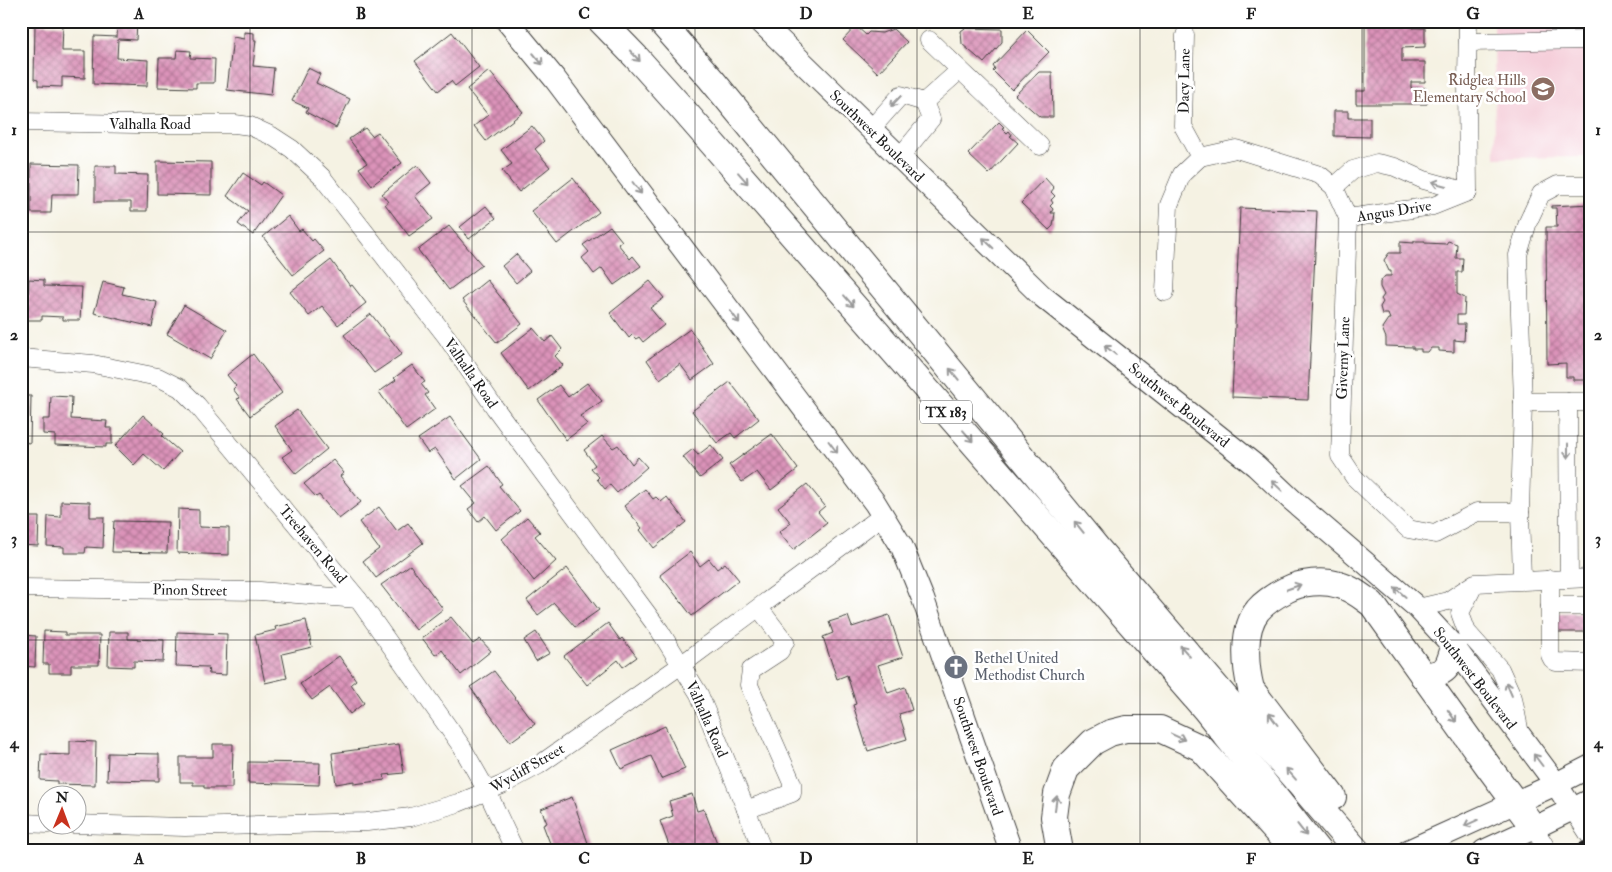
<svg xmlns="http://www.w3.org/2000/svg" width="1612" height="872" font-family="'IM FELL Double Pica',serif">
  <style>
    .built { fill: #f5cfda }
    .building { fill: url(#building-cross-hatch) }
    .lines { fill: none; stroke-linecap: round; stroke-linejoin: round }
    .minor-casing { stroke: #3d3c3a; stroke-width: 19 }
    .major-casing { stroke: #3d3c3a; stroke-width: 24 }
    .highway-casing { stroke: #3d3c3a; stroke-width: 28 }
    .minor { stroke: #fff; stroke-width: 18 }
    .major { stroke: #fff; stroke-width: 22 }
    .highway { stroke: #fff; stroke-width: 26 }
    .rail { stroke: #1c1c1c; stroke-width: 4; stroke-dasharray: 8 4; stroke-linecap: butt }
    .oneway { stroke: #999 }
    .grid { fill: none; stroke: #1c1c1c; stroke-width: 1; stroke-opacity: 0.55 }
    .labels { text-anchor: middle; stroke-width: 5; stroke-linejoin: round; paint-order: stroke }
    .shield { fill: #fff; stroke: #606060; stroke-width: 1 }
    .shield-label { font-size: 14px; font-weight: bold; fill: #1c1c1c }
    .education-label { font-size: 15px; fill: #785e54; stroke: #fff; text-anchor: end }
    .street-label { font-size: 15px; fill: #1c1c1c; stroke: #fff }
    .worship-label { font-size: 15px; fill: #5b616d; stroke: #fff; text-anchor: start }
    .neatline { fill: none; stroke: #1c1c1c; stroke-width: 2 }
    .grid-label { font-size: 16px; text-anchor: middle; font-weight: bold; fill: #1c1c1c }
  </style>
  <defs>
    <pattern id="building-cross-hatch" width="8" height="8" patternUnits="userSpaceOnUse" patternTransform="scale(1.25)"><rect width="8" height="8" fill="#db93b9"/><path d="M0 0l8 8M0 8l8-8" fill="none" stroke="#b17796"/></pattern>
  </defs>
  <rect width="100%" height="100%" fill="#fff"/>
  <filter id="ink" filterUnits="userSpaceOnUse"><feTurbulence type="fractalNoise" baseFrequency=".02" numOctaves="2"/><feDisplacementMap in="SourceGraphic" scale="10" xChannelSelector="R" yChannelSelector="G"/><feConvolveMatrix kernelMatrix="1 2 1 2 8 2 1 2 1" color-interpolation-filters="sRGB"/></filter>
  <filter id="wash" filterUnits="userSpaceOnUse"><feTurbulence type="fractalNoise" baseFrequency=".0096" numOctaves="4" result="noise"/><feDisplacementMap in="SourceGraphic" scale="20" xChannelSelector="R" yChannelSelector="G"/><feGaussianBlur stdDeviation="1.12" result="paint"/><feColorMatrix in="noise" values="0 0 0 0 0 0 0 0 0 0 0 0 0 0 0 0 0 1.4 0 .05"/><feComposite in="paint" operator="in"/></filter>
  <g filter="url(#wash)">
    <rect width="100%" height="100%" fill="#f5f2e3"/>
    <path class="built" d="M1494,21H1591V157L1495,158Z"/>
    <g id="blocks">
      <g class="building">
        <path d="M118,21H137L136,40L118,39L117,58L148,60L147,86L93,84L94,36L117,37Z"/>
        <path d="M1365,21H1413V28H1425V47L1402,48V62H1425V82H1411V88H1426L1427,104H1356V91H1365Z"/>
        <path d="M35,24L63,25L62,51H85V78L62,77V87L38,86V80L34,79Z"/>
        <path d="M856,26L866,35L869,32L882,33L893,29L907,42L878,73L843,40Z"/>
        <path d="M965,28L1002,29V42L984,63L962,44L961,31Z"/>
        <path d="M1027,30L1049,52L1012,90L993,71L995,69L993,66Z"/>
        <path d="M244,32L254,33V40H256L253,66L274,68L271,95L227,90L233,37L244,39Z"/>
        <path d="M452,32L479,67L455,86L451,81L438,91L415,61Z"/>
        <path d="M177,50L191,51L190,58L215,59L214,83H196V88L158,87L159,58H176Z"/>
        <path d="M308,68L320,74L316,83L350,99L336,128L306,112L308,108L292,101Z"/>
        <path d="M489,71L523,112L486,141L474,126L488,115L467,89Z"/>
        <path d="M1039,72H1052L1053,117H1040L1015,95Z"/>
        <path d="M1334,111H1348V118H1370V137L1334,136Z"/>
        <path d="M999,122L1004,127L1002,128L1007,133L1009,131L1012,135L1010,136L1018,143L989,174L968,154Z"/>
        <path d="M532,126L544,141L535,149L550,167L519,192L502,171L512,164L501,150Z"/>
        <path d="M365,128L372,136L378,132L402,163L372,185L359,168L367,163L349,139Z"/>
        <path d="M157,161L211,162V195L157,194Z"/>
        <path d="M31,164L79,165L78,194H52L51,213H31Z"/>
        <path d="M417,165L431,183L415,196L433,219L409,236L385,204L388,202L382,194Z"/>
        <path d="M95,166H116V174L148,175L147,211H131V202H95Z"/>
        <path d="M243,173L261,185L263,182L281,195L253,235L238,224L248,211L227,196Z"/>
        <path d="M573,178L599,212L557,244L531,211Z"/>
        <path d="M1045,178L1054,188L1051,192L1055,196L1051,200L1053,203L1050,206L1053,209L1051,213H1055L1053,226L1049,230L1021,203Z"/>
        <path d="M1591,204V380H1573V377H1566V363L1547,364L1546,227H1557L1556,208H1551V206Z"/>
        <path d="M486,206L496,218L469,239L460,227Z"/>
        <path d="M1240,208L1317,211L1308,400L1232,397Z"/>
        <path d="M288,216L299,231L302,229L312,241L314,239L324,251L293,275L263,237Z"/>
        <path d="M449,226L482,265L449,290L418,250Z"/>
        <path d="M610,226L622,241L618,244L630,259L633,256L641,266L614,285L602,268L594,274L582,258L589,252L583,245Z"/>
        <path d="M1414,241H1425V243L1446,244L1448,241L1457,244L1456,258H1463L1462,272H1457V294L1465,298L1464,315H1457V324H1465L1464,341L1454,340V352L1439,351V348H1431L1428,352H1421V349H1413V347L1386,346V338L1382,328L1388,319H1390L1388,314H1382L1380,307L1383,302L1381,299L1384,295L1380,287V282L1385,276H1391V271H1389L1384,260L1389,253H1400V242L1414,243Z"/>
        <path d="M516,254L530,271L516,283L502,266Z"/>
        <path d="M331,260L350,286L352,285L366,303L338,325L322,306L309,316L290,292Z"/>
        <path d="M29,279L44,280V286L82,287L80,320H63V317L42,316V320H27Z"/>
        <path d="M487,280L522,324L497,343L462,300Z"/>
        <path d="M650,281L664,298L650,308L664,325L643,342L639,337L636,339L632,335L629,338L610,313Z"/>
        <path d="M103,282L124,287L122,294L157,302L152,327L94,313Z"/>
        <path d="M184,305L227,330L210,359L167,334Z"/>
        <path d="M371,314L402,354L374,373L344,335Z"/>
        <path d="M533,328L545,342L552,336L562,349L555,356L563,365L529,391L501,353Z"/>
        <path d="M690,329L714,364L692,380L680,364L660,379L647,360Z"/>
        <path d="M253,354L282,393L250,416L237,399L240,398L233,389L236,386L227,375Z"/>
        <path d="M412,365L425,382L421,384L428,393L425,395L435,409L406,430L379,392L396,380L394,378Z"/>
        <path d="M730,382L759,419L735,438L731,433L717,443L692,411Z"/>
        <path d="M587,383L602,401L580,416L587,424L566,440L538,400L559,385L568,397Z"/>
        <path d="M21,396H31L30,443L21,442Z"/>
        <path d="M51,396L72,397L71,419L107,421L106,428H112V444H106V447L55,445V435L43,434V419H50Z"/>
        <path d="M297,410L327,449L296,474L282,457L292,450L275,426Z"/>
        <path d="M143,415L164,434L162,436L180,452L163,471L144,454L134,465L115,446Z"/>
        <path d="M450,417L481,459L456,479L435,449L428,453L418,439Z"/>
        <path d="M772,434L798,469L771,490L757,472L742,482L729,465Z"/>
        <path d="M602,436L613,448L618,445L632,464L638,457L647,467L617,493L610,485L605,489L597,479L599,477L591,468L595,465L584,450Z"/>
        <path d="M711,445L723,460L700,478L683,457L693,449L698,455Z"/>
        <path d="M333,460L344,473L340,476L361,502L339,519L319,495L316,497L304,484Z"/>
        <path d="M489,466L502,484L499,486L520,511L496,530L485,516L478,522L468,509L476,503L462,486Z"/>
        <path d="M807,484L825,506L818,512L827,523L793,550L779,532L791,523L778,507Z"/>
        <path d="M645,489L653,499L656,497L661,502L667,497L686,522L654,548L640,530L642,528L624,506Z"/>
        <path d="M61,501L90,502V517H104L103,548L86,547L85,553H64V547L47,546L48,516L61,517Z"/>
        <path d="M379,507L397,531L408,523L423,543L376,578L363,561L379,549L359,522Z"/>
        <path d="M178,509L199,510V527L229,528V555L177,553Z"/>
        <path d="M21,517H39L38,546L21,545Z"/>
        <path d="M527,517L540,532L535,536L556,561L534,581L502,539Z"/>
        <path d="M114,521L168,522L167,553L112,552Z"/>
        <path d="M690,552L700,566L709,559L717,569L725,563L739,580L692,616L660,575Z"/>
        <path d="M410,565L443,609L416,630L381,585Z"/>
        <path d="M567,568L599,610L575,627L554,603L538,615L527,600Z"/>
        <path d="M1591,612V632H1555V613Z"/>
        <path d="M889,615L903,657L878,665L888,693L905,687L912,710L899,714L907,739L868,751L853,705L856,704L847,675L837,679L823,637L833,633L829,622L848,616L852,627Z"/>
        <path d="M451,617L473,644L480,639L491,651L461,675L442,650L435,655L422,638Z"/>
        <path d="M306,620L312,647L282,654L287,678L265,683L255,635L276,630L275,627Z"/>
        <path d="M608,623L620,640L622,638L637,657L623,667L618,660L587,685L564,656Z"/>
        <path d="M44,631L65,632V635H100L99,665H71V673H49V664H43Z"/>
        <path d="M109,632H128V639L164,640L163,662L134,661V667L108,666Z"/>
        <path d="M177,632L227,634L226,675L209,674L208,667L176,666Z"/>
        <path d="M536,632L550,653L536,661L524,640Z"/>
        <path d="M21,635L36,636L35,667L21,666Z"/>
        <path d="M339,656L356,680L351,684L364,703L350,714L330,687L312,700L300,684Z"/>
        <path d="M494,671L535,724L510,742L470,687Z"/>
        <path d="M665,726L685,769L661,779L651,756L621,769L612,750Z"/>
        <rect x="21" y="727" width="3" height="36"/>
        <path d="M70,741L96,742L95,785L57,784V781L40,780L41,754L70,755Z"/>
        <path d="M213,744H233L232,788H204V785H193V782H180V757H213Z"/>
        <path d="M399,744L404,773L384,775L385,780L354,784V781L336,784L332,753Z"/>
        <path d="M108,753L159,754V781L107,780Z"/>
        <path d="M248,762L320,763L319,785L248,783Z"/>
        <path d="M692,794L697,811L704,809L717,843L691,851H671L660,821L673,816L669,801Z"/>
        <path d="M572,797L589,846L577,851H553L543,825L547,823L541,809Z"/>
      </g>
    </g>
  </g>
  <g filter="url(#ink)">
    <use href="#blocks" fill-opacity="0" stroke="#3d3c3a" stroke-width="1"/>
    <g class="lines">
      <defs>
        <g id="minor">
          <path d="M1185,35L1183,126L1200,157"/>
          <path d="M929,40L1040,146"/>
          <path d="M1468,42L1591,40"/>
          <path d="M924,102L960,70"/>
          <path d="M21,122L136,124H235L250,126L272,136L292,149L322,177L446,336L495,408L660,631L699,694L763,851"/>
          <path d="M870,130L901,95L924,102L931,119L899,158"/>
          <path d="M1200,157L1236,149L1320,175L1334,187L1348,218L1340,456L1354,477L1408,529L1435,534L1477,512H1520"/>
          <path d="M1334,187L1353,170L1377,163L1395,167L1424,180L1468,192L1433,206L1348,218"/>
          <path d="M1468,192L1467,80L1468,21"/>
          <path d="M1165,292L1169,205L1182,174L1200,157"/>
          <path d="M21,358L93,364L158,377L180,388L197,405L358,599L462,747L487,791L515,851"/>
          <path d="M1523,402H1591"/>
          <path d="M1568,402L1569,578"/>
          <path d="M1522,579L1520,512L1523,402L1518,255L1528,222L1541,194L1558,185H1591"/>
          <path d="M1550,579V606H1591"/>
          <path d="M1474,585L1460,613L1467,632L1500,669L1513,698L1520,734"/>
          <path d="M21,588L260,591L358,599"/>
          <path d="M1550,606V655L1552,659L1556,662L1591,663"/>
          <path d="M1418,608L1448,601L1475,583L1591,578"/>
          <path d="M746,810L792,793V783L749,685L751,670L780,651L785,642L759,608"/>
          <path d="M1573,810L1591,838"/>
          <path d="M21,823L48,824"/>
          <path d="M73,824L185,827L367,822L411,817L458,803L502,785L539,765L681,665L882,516"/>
          <path d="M1534,828L1548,851"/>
        </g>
        <g id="major">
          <path d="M507,21L555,79L875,503L902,547L923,599L1011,851"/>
          <path d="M760,21L1042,296L1256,466L1292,500L1418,608L1454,647L1556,784L1573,810"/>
          <path d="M1408,851L1556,784L1591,766"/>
          <path d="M1484,851L1534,828L1591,800"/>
        </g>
        <g id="highway">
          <path d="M601,21L636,57L678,104L1205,709L1318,851"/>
          <path d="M660,21L711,79L1097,548L1357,851"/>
          <path d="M1423,676C1447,673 1448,669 1454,647"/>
          <path d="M1333,797L1251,689C1245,666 1242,629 1258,610C1266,601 1276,595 1286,590C1301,582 1323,580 1339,585C1351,588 1362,597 1372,604L1488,766L1534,828"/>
          <path d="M1060,851L1054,817L1057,794L1066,769L1093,742L1110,733L1126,729H1160L1201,748L1294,851"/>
        </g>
      </defs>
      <use href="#minor" class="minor-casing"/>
      <use href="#major" class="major-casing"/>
      <use href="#highway" class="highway-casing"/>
      <use href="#minor" class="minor"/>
      <use href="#major" class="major"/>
      <use href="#highway" class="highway"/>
      <path class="rail" d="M1568,851L1591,840"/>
    </g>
    <defs><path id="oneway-shaft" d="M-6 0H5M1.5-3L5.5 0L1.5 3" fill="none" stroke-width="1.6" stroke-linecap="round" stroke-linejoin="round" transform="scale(1.25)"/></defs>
    <g class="oneway">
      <use href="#oneway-shaft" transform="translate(635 56) rotate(47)"/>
      <use href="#oneway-shaft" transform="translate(538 59) rotate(50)"/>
      <use href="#oneway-shaft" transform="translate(896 101) rotate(134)"/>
      <use href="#oneway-shaft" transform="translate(743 178) rotate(49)"/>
      <use href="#oneway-shaft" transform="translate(1439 184) rotate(-165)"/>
      <use href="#oneway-shaft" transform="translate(637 188) rotate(53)"/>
      <use href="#oneway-shaft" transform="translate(988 243) rotate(-136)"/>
      <use href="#oneway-shaft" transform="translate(849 301) rotate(49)"/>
      <use href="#oneway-shaft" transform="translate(735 317) rotate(53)"/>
      <use href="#oneway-shaft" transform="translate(1110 350) rotate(-141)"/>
      <use href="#oneway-shaft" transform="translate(954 374) rotate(-129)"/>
      <use href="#oneway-shaft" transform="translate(968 436) rotate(49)"/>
      <use href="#oneway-shaft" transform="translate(833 447) rotate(53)"/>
      <use href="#oneway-shaft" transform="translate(1568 451) rotate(90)"/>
      <use href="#oneway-shaft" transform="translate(1277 486) rotate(-137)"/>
      <use href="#oneway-shaft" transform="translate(1079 527) rotate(-129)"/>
      <use href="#oneway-shaft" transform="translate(1294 587) rotate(-19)"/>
      <use href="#oneway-shaft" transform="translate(1400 592) rotate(-139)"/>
      <use href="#oneway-shaft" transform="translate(1185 651) rotate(-131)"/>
      <use href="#oneway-shaft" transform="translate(1509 689) rotate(-113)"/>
      <use href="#oneway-shaft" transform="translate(1452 716) rotate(55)"/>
      <use href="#oneway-shaft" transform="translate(1273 719) rotate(-127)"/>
      <use href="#oneway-shaft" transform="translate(1178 737) rotate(24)"/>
      <use href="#oneway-shaft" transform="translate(1538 760) rotate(-127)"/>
      <use href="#oneway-shaft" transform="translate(1291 774) rotate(-131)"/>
      <use href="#oneway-shaft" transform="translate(1056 803) rotate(-82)"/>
      <use href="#oneway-shaft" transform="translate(1471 823) rotate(156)"/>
      <use href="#oneway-shaft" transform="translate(1302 830) rotate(52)"/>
    </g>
  </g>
  <path class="grid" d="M250,21V851M472,21V851M695,21V851M917,21V851M1140,21V851M1362,21V851M21,232H1591M21,436H1591M21,640H1591"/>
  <defs>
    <symbol id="school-disc" viewBox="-11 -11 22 22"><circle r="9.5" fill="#8d6e63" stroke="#fff"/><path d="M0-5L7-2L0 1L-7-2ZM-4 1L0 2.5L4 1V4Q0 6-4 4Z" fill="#fff"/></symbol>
    <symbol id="church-disc" viewBox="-11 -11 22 22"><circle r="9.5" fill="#6b7280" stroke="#fff"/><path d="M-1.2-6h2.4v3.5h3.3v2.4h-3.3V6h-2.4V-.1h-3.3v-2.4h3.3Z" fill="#fff"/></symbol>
  </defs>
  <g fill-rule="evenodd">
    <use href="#school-disc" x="1529" y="75" width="28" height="28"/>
    <use href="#church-disc" x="942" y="653" width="28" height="28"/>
  </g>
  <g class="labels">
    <rect class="shield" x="920" y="400.5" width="52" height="23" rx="4"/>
    <g class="shield-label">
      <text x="946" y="417">TX 183</text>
    </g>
    <g class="education-label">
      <text x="1526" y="85">Ridglea Hills<tspan x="1526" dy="17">Elementary School</tspan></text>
    </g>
    <g class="street-label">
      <text transform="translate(1184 81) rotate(-89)" y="5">Dacy Lane</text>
      <text x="150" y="129">Valhalla Road</text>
      <text transform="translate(877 136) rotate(44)" y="5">Southwest Boulevard</text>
      <text transform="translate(1394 211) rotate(-9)" y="5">Angus Drive</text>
      <text transform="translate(1343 358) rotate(-88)" y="5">Giverny Lane</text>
      <text transform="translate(471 373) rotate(55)" y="5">Valhalla Road</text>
      <text transform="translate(1179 405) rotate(39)" y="5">Southwest Boulevard</text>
      <text transform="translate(313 544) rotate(50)" y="5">Treehaven Road</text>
      <text transform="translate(190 590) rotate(1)" y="5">Pinon Street</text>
      <text transform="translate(1475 678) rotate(52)" y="5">Southwest Boulevard</text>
      <text transform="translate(707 719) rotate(66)" y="5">Valhalla Road</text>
      <text transform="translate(978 756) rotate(71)" y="5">Southwest Boulevard</text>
      <text transform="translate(527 768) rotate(-30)" y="5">Wycliff Street</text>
    </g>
    <g class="worship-label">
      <text x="974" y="663">Bethel United<tspan x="974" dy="17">Methodist Church</tspan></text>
    </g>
  </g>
  <rect width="1612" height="872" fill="none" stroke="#fff" stroke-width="55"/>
  <g transform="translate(62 810) rotate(1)"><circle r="24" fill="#ffffff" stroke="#a4a4a4"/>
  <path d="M0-4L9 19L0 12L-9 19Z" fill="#c8321e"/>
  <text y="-8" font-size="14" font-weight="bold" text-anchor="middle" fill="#1c1c1c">N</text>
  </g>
  <rect x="28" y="28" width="1556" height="816" class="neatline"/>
  <g class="grid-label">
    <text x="139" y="19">A</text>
    <text x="361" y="19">B</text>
    <text x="584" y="19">C</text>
    <text x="806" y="19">D</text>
    <text x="1028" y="19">E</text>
    <text x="1251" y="19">F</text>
    <text x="1473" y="19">G</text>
    <text x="14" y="135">1</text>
    <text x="1598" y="135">1</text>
    <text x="14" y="340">2</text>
    <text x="1598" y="340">2</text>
    <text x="14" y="544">3</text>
    <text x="1598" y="544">3</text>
    <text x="14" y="748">4</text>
    <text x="1598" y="748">4</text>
    <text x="139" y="864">A</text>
    <text x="361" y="864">B</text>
    <text x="584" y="864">C</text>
    <text x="806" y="864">D</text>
    <text x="1028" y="864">E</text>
    <text x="1251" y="864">F</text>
    <text x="1473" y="864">G</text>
  </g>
</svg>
